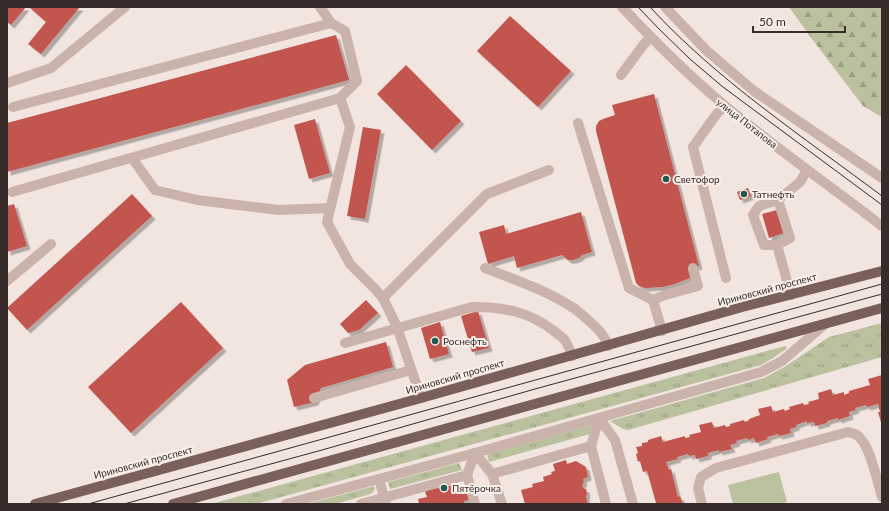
<svg xmlns="http://www.w3.org/2000/svg" width="889" height="511" font-family="Lato,sans-serif">
  <style>
    .grass { fill: url(#grass-tufts) }
    .forest { fill: url(#forest-firs) }
    .park { fill: #bbc19f }
    .building { fill: #c2544d; filter: url(#shadow) }
    .lines { fill: none; stroke-linecap: round; stroke-linejoin: round }
    .minor { stroke: #cab3ab; stroke-width: 10 }
    .major { stroke: #79605b; stroke-width: 10 }
    .tram { stroke: #382c2a; stroke-width: 1 }
    .poi-dot { fill: #205852; stroke: #f9f0eb; stroke-width: 1.5 }
    .labels { text-anchor: middle; stroke-width: 4; stroke-linejoin: round; paint-order: stroke }
    .street-label { font-size: 10px; fill: #382c2a; stroke: #f9f0eb }
    .poi-label { font-size: 10px; fill: #382c2a; stroke: #f9f0eb; text-anchor: start }
  </style>
  <defs>
    <pattern id="grass-tufts" width="24" height="20" patternUnits="userSpaceOnUse"><rect width="24" height="20" fill="#bbc19f"/><path d="M3 7l-1-3M5 7V3M7 7l1-3M15 17l-1-3M17 17v-4M19 17l1-3" fill="none" stroke="#999d82"/></pattern>
    <pattern id="forest-firs" width="22" height="20" patternUnits="userSpaceOnUse"><rect width="22" height="20" fill="#bbc19f"/><path d="M5 1l3.5 6h-7zM16 11l3.5 6h-7z" fill="#999d82"/></pattern>
    <filter id="shadow"><feDropShadow dx="3.5" dy="3.5" stdDeviation="0" flood-color="#0004"/></filter>
  </defs>
  <rect width="100%" height="100%" fill="#f2e5df"/>
  <g class="grass">
    <path d="M882,323V357L628,430L623,429L610,421L764,378L786,366L829,337Z"/>
    <path d="M785,346L787,347L786,349L773,358L761,365L256,504H211Z"/>
    <path d="M592,425L590,434L489,462L487,454Z"/>
    <path d="M459,463L462,470L390,489L388,482Z"/>
    <path d="M374,486L375,489L373,492L371,494L335,504H307Z"/>
  </g>
  <path class="forest" d="M789,7H882V117L863,106L812,39Z"/>
  <path class="park" d="M779,472L787,502L778,504H733L728,485Z"/>
  <g class="building">
    <path d="M7,7H26L11,25L7,22Z"/>
    <path d="M29,7H80L41,54L28,44L46,22Z"/>
    <path d="M510,16L571,71L538,107L477,51Z"/>
    <path d="M336,35L349,80L7,172V123Z"/>
    <path d="M406,65L461,121L432,150L377,94Z"/>
    <path d="M654,94L699,266L688,269L690,278L675,284L663,287L645,288L639,286L636,283L596,131V126L599,121L603,119L615,115L612,105Z"/>
    <path d="M315,119L330,173L309,179L294,125Z"/>
    <path d="M363,127L381,130L365,219L347,216Z"/>
    <path d="M748,188L751,196L740,200L737,192Z"/>
    <path d="M132,194L152,216L27,330L7,308Z"/>
    <path d="M14,204L27,246L7,252V206Z"/>
    <path d="M777,210L784,233L769,238L762,214Z"/>
    <path d="M581,212L592,252L582,255L579,258L573,260H568L562,255L517,268L514,256L488,264L479,232L504,225L506,234Z"/>
    <path d="M366,300L378,313L359,330L348,333L340,324Z"/>
    <path d="M181,302L223,348L131,433L88,387Z"/>
    <path d="M478,311L489,348L472,352L461,316Z"/>
    <path d="M440,322L449,354L430,359L421,328Z"/>
    <path d="M386,342L393,367L321,388L315,402L294,407L287,380L305,365Z"/>
    <path d="M882,375V426L878,412H880L878,404L867,407L866,405L855,408L856,410L849,412L850,416L838,420V418L827,421V423L815,426L814,422L807,423V421L796,425V427L790,429L791,433L779,436L778,434L767,437L768,439L756,443L754,438L748,440L747,438L736,441L737,443L730,445L732,449L719,452V450L708,453V456L696,459L695,455L689,456L688,454L677,457L678,459L666,462L669,470L671,469L678,497L680,496L683,504H654L656,503L647,471L643,472L640,461L638,462L636,454L638,453L636,447L642,446V443L648,442V440L661,436L663,442L685,436V438L690,437L689,435L701,432L699,425L712,422L714,428L725,425L726,427L730,426V424L744,420L745,422L749,420V419L760,415L758,409L771,406L773,412L784,409L785,411L790,409L789,407L803,403L804,405L809,404L808,402L819,399L818,393L831,389L833,395L844,392V395L849,393V391L870,385L868,379Z"/>
    <path d="M566,460L567,464L576,461L586,467L588,477L583,479L584,482L582,485L584,489H586L587,494L586,497L588,504H525L521,490L533,487L532,484L544,481L543,477L552,474L551,472L555,471L553,464Z"/>
    <path d="M447,483L448,486L456,484L466,490L469,500L464,501V504H419L418,499L427,497L424,489Z"/>
  </g>
  <g class="lines">
    <g class="minor">
      <path d="M622,7C654,41 687,74 723,104C774,147 829,185 882,226"/>
      <path d="M665,7L706,50L728,69L754,91L882,178"/>
      <path d="M331,23L345,31L357,81L340,98"/>
      <path d="M621,75L644,44L651,37"/>
      <path d="M7,83L51,68L125,7"/>
      <path d="M724,106L715,116L693,147L726,278"/>
      <path d="M13,107L331,23L320,7"/>
      <path d="M578,123L629,288L653,300L662,331"/>
      <path d="M132,158L155,190L197,200L279,210L330,208"/>
      <path d="M12,192L340,98L350,127L327,222L350,264L376,290L383,298L397,327L421,398"/>
      <path d="M778,200L790,238L777,245H764L753,215L759,206L778,200L800,182L807,170"/>
      <path d="M777,245L791,295"/>
      <path d="M485,268C516,280 548,291 575,309C580,313 585,317 589,321C598,329 604,334 608,346"/>
      <path d="M7,281L51,244"/>
      <path d="M383,298L487,194L549,170"/>
      <path d="M653,300L665,295L698,286L693,268"/>
      <path d="M345,343L472,307C504,307 528,311 554,331C557,334 561,336 564,339C568,344 570,350 572,356"/>
      <path d="M314,398L411,370"/>
      <path d="M599,418L615,440L633,504"/>
      <path d="M591,446L599,418"/>
      <path d="M475,453L492,474L502,504"/>
      <path d="M492,474L591,446L606,504"/>
      <path d="M379,479L386,504"/>
      <path d="M286,504L475,453L761,372L782,361L824,325"/>
      <path d="M361,504L467,475"/>
      <path d="M475,504L467,475L475,453"/>
      <path d="M702,504L698,488L701,477L716,468L848,432C851,433 854,433 857,435C870,444 877,481 882,497"/>
    </g>
    <g class="major">
      <path d="M35,504L421,398L742,307L882,271"/>
      <path d="M173,504L882,308"/>
    </g>
    <g class="tram">
      <path d="M638,7L659,29L691,60L723,87L882,205"/>
      <path d="M650,7C717,80 802,136 882,196"/>
      <path d="M88,504L882,284"/>
      <path d="M124,504L322,450L535,389L882,294"/>
    </g>
  </g>
  <g class="poi-dot">
    <circle cx="666" cy="179" r="4"/>
    <circle cx="744" cy="194" r="4"/>
    <circle cx="435" cy="341" r="4"/>
    <circle cx="444" cy="488" r="4"/>
  </g>
  <g class="labels">
    <g class="street-label">
      <text transform="translate(747 123) rotate(38)" y="4">улица Потапова</text>
      <text transform="translate(767 289) rotate(-15)" y="4">Ириновский проспект</text>
      <text transform="translate(455 376) rotate(-16)" y="4">Ириновский проспект</text>
      <text transform="translate(143 462) rotate(-15)" y="4">Ириновский проспект</text>
    </g>
    <g class="poi-label">
      <text x="674" y="183">Светофор</text>
      <text x="752" y="198">Татнефть</text>
      <text x="443" y="345">Роснефть</text>
      <text x="452" y="492">Пятёрочка</text>
    </g>
  </g>
  <rect width="889" height="511" fill="none" stroke="#382c2a" stroke-width="16"/>
  <path d="M753 26v6h92v-6" fill="none" stroke="#382c2a" stroke-width="2"/>
  <text x="759" y="26" font-size="12" fill="#382c2a" stroke="#f9f0eb" stroke-width="3" paint-order="stroke">50 m</text>
</svg>
